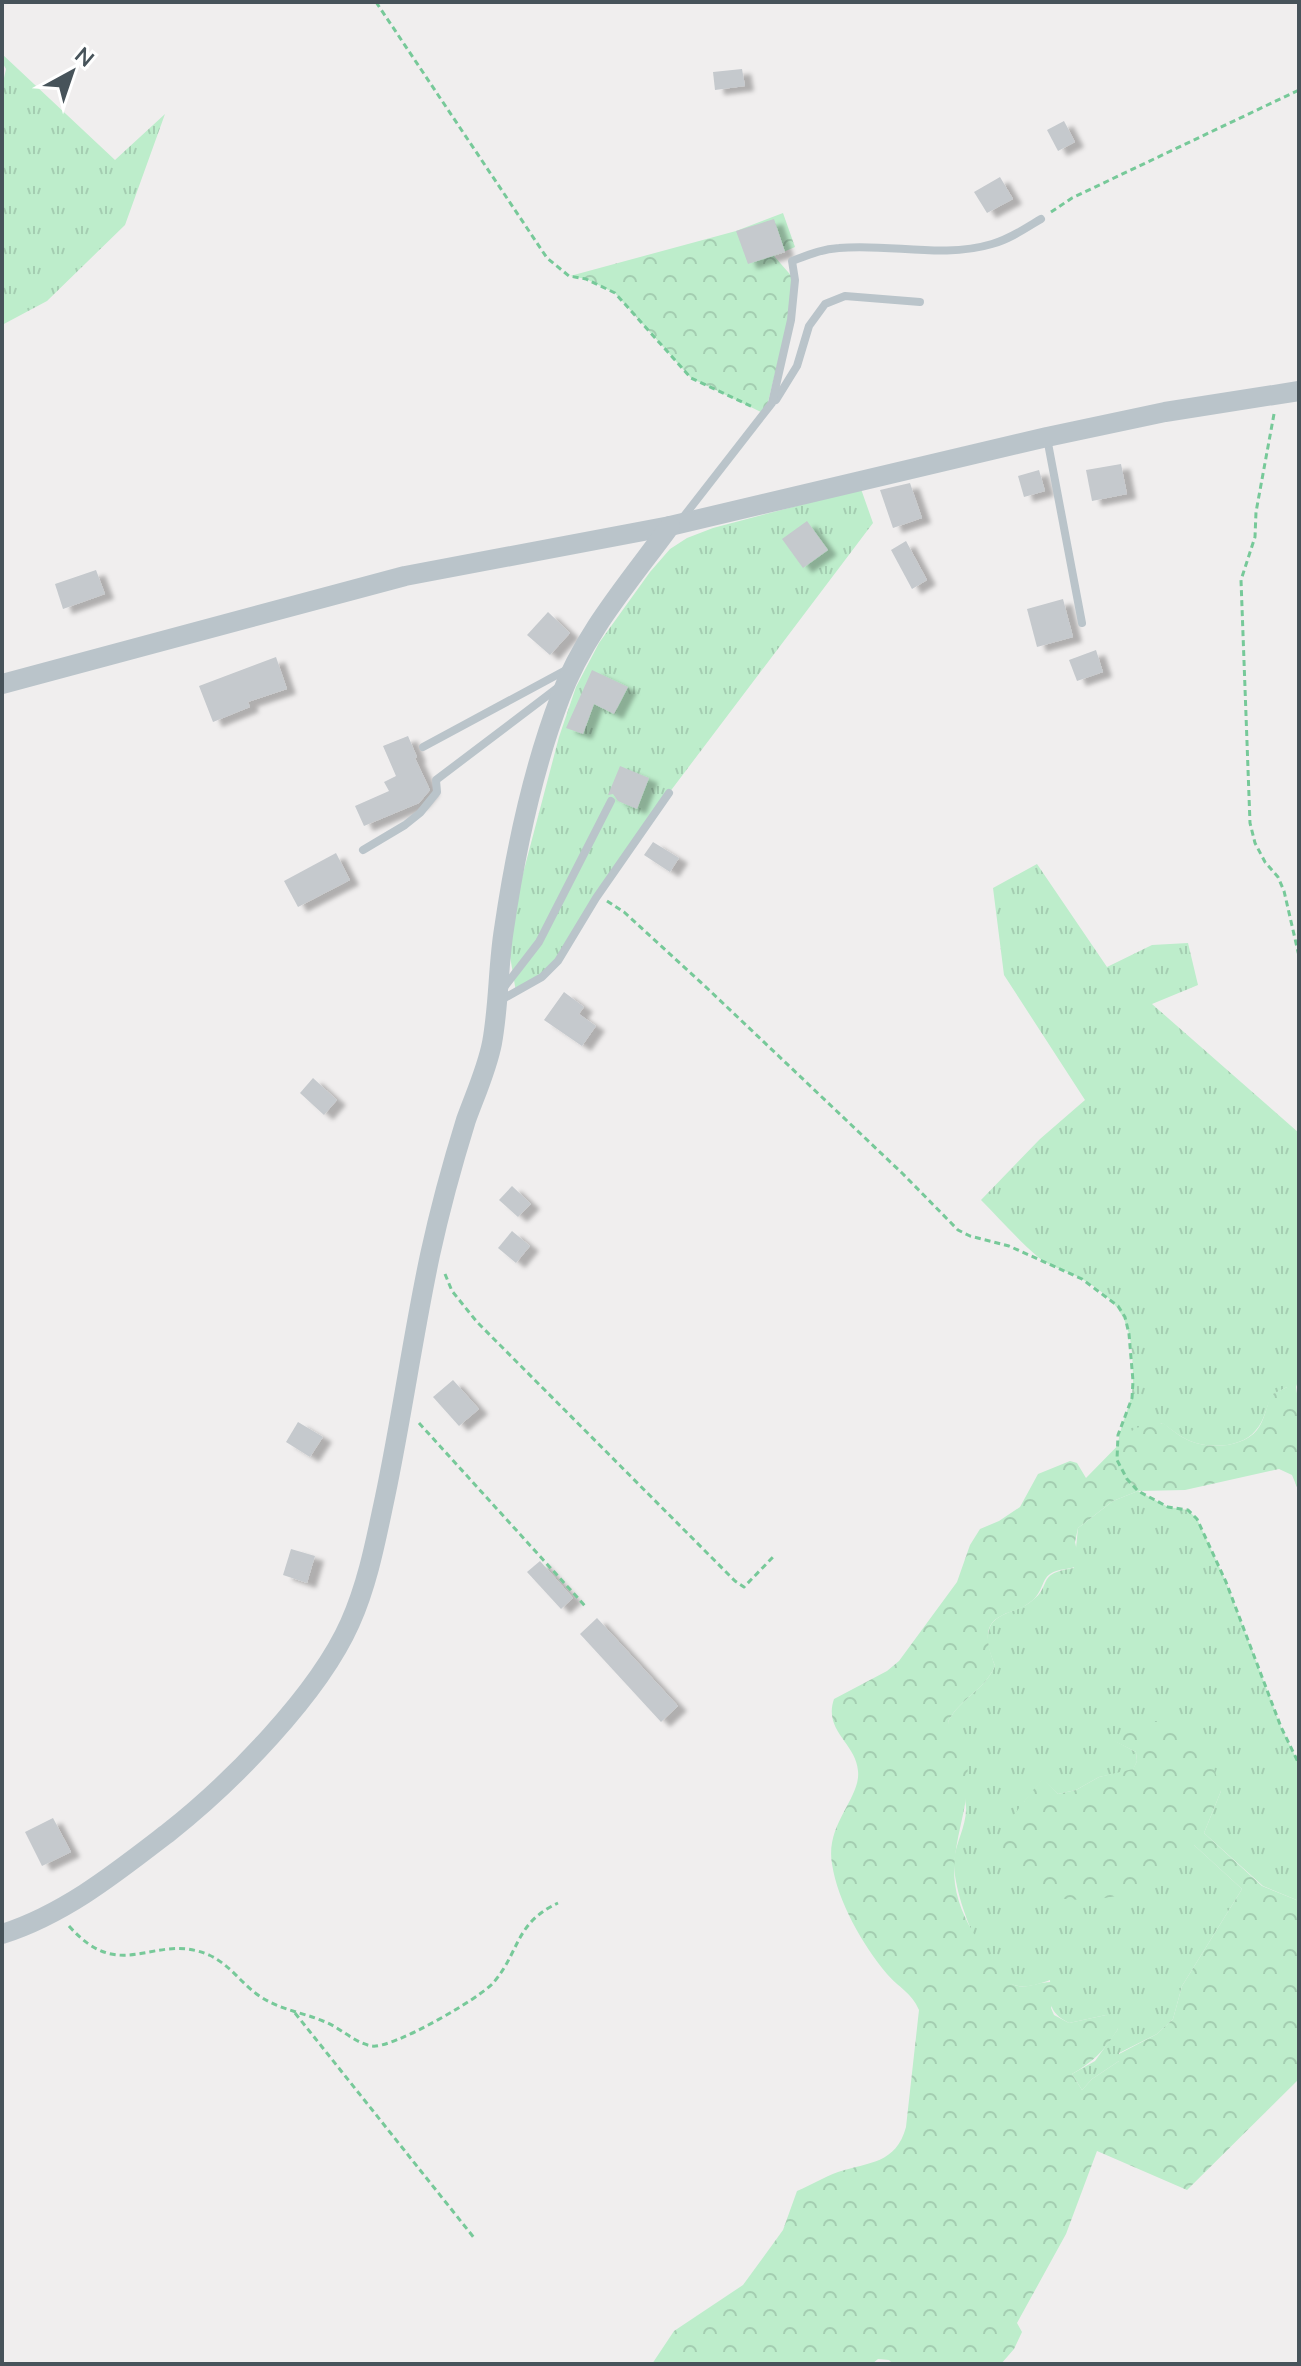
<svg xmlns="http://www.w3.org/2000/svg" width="1301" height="2366" font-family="Mulish,sans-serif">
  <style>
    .grass { fill: url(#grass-tufts) }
    .forest { fill: url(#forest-crowns) }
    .building { fill: #c5c9cd; filter: url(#shadow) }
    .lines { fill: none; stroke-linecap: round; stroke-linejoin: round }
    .path { stroke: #77c999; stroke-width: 3; stroke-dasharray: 6 4; stroke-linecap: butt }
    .service { stroke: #bac4ca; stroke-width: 8 }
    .tertiary { stroke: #bac4ca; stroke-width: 20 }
  </style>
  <defs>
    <pattern id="grass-tufts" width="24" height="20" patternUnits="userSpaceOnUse" patternTransform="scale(2)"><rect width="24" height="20" fill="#bdedcb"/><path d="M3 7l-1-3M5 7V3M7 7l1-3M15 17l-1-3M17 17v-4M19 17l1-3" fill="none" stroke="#a4cdb1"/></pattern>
    <pattern id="forest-crowns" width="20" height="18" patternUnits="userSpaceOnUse" patternTransform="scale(2)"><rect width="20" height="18" fill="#bdedcb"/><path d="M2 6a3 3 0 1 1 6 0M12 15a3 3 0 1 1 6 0" fill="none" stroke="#a4cdb1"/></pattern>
    <filter id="shadow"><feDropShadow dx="9" dy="5" stdDeviation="2" flood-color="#0004"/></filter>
  </defs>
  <rect width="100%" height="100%" fill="#f0eeee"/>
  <g class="grass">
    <path d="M2,54L115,160L165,114L125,225L47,301L2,325V87L6,69L2,62Z"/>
    <path d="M861,489L873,523L669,793L558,961L516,992L509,950L521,881L559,737L576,687L599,643L650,572L670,549L687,538L713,528Z"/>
    <path d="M1037,864L1107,967L1152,945L1188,943L1198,985L1152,1004L1299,1133V1378L1296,1387H1287L1272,1395C1267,1405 1264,1422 1256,1430C1242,1448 1209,1449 1190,1441C1180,1437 1171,1429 1162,1423L1118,1447C1119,1424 1133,1405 1133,1381C1133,1331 1128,1305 1082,1279C1068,1271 1050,1267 1038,1257C1018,1240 1000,1219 981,1200L1040,1139L1085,1100L1004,975L993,888Z"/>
    <path d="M1138,1491L1168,1507L1188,1510L1197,1519L1226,1582L1281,1727L1299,1764V1901L1263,1886L1204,1833L1221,1791L1113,1740L1136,1752L1137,1761L1133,1770L1099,1777L1076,1790L1058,1794L1043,1779L1024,1802L1194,1845L1242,1889L1182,1986L1173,2019L1157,2034L1119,2053V2061L1092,2079L1082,2090L1072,2074L1095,2061L1118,2029L1106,2015L1069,2023C1047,2011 1051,2004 1050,1980C1039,1984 1026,1989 1014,1985C982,1973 953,1893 954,1861C955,1844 967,1825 966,1807C964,1779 954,1750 948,1722C959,1699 985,1690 995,1666C991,1655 985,1642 989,1630C993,1613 1017,1612 1029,1603C1055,1586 1033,1574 1074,1568L1078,1528L1113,1501Z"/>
  </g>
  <g class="forest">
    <path d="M783,213L795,247L774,256L795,280L794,297L765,414L691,378L615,293L586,279L570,276L736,231Z"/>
    <path d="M1287,1387H1296L1299,1406V1492L1292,1475L1279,1469L1185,1490L1138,1491L1113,1501L1078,1528L1075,1542L1080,1565C1070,1570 1059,1568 1050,1574C1041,1580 1043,1594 1029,1603C1020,1610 1010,1611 1001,1616C980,1626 989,1649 995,1666C985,1690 959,1699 948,1722C953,1731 961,1740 964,1749C978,1796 949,1838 955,1884C958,1907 969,1926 981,1946C989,1959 998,1976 1012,1984C1028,1992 1044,1977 1060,1984L1051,2008L1054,2015L1069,2023L1106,2015L1115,2018L1118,2029C1105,2050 1093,2062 1072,2074L1082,2090L1092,2079L1119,2061V2054L1157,2034L1173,2019L1182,1986L1242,1889L1194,1845C1177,1864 1162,1881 1137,1890C1100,1904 1036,1907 1010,1872C1003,1863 998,1857 1000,1845C1003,1825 1030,1794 1043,1778L1058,1794L1076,1790L1099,1777L1133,1769L1137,1761L1136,1752L1112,1740L1131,1724L1156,1721L1172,1723L1203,1744L1213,1765L1221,1791L1204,1833L1262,1886L1299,1901V2079L1187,2190L1097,2151L1066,2234L1017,2323L1022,2332L1014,2349L1001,2364H893L889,2360L878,2359L872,2364H652L674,2331L743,2285L783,2230L797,2191C811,2185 824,2177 838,2172C869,2162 896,2164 906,2127L919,2010C912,1993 898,1987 887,1974C862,1944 838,1902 832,1864C825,1824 861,1798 858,1771C856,1743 823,1731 834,1699L887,1671L899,1661L957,1582L970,1545L980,1529L999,1521L1020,1507L1038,1474L1070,1461L1077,1463L1086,1478L1135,1428L1163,1423C1171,1429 1180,1437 1190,1441C1209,1449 1242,1448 1257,1430C1264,1422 1267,1405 1271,1395Z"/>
  </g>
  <g class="building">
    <path d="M742,69L745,86L715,90L713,72Z"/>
    <path d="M1064,121L1075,142L1058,151L1047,130Z"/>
    <path d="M1000,177L1013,199L987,213L974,192Z"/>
    <path d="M774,219L785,252L748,264L736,231Z"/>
    <path d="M1121,464L1127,494L1092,501L1086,470Z"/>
    <path d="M1039,470L1045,491L1024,497L1018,476Z"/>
    <path d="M910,483L922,518L893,528L880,490Z"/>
    <path d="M807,521L828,550L803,568L782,539Z"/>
    <path d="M906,541L927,580L912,589L891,550Z"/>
    <path d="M96,570L105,594L63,609L55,584Z"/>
    <path d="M1063,599L1073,637L1037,647L1027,609Z"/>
    <path d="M548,612L570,633L550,655L527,635Z"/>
    <path d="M1096,650L1103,672L1077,681L1069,660Z"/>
    <path d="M276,657L287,689L248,702L250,707L213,722L199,686Z"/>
    <path d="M592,670L628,687L614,714L594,704L583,734L566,728Z"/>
    <path d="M408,736L417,757L415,758L430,790L419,803L364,826L355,806L389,791L384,782L396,776L383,746Z"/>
    <path d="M620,766L649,778L637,809L618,801L613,794L608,795Z"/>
    <path d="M653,842L679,858L670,872L644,855Z"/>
    <path d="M336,853L350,880L298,907L284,881Z"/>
    <path d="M564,992L584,1007L579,1014L596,1026L582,1046L544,1020Z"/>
    <path d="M313,1078L337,1100L324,1115L300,1093Z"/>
    <path d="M512,1186L531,1204L518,1217L499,1200Z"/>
    <path d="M512,1231L530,1246L516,1263L498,1248Z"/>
    <path d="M453,1380L479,1409L459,1426L433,1397Z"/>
    <path d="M298,1422L323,1437L310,1457L286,1442Z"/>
    <path d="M291,1549L315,1556L307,1583L283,1575Z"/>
    <path d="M540,1561L573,1598L561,1609L527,1572Z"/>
    <path d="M597,1618L678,1706L661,1722L580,1634Z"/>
    <path d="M53,1818L71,1852L42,1866L25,1832Z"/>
  </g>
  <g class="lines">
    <g class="path">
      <path d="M376,2L547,258L569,276L586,279L615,293L691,378L753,407"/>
      <path d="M1051,212L1072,198L1299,90"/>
      <path d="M1274,414L1256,512L1255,537L1241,580L1250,823L1255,843L1265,862L1278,877L1284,891L1299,956"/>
      <path d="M607,901L624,912L708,989L903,1174L958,1230L970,1236L1009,1246L1082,1279L1118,1306L1125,1317L1129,1334L1133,1381L1132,1398L1118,1435L1117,1460L1127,1479L1138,1491L1168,1507L1188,1510L1197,1519L1226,1582L1281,1727L1299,1764"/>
      <path d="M445,1274L452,1291L477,1322L735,1581L744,1587L773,1557"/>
      <path d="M419,1423L586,1607"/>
      <path d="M69,1926C122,1986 153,1931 209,1955C231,1965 242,1985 261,1997C281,2010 301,2012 323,2021C340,2027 354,2043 372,2046C392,2049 481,1998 494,1982C520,1951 515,1923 558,1903"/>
      <path d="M295,2013L475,2239"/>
    </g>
    <g class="service">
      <path d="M776,400L797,366L809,326L825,304L845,296L920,302"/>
      <path d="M1047,438L1082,623"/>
      <path d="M681,520L772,403L791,320L795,280L792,261C808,255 822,249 839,248C890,243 942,259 992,244C1010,239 1026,228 1041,219"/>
      <path d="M423,747L566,670"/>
      <path d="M363,850L405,825L420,813L437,792L436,780L560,686"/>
      <path d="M502,990L539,942L611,801"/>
      <path d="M501,1000L542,977L558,961L596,898L669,793"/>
    </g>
    <g class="tertiary">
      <path d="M2,684L405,576L670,526L1047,437L1165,412L1299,391"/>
      <path d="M2,1934C65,1914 117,1872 169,1832C231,1783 318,1695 350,1623C368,1583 376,1539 385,1497C402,1416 413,1335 430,1255C440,1209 452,1165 466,1120C475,1095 487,1069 492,1043C499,1005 498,966 504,929C515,854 533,769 560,698C584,633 630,581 670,526"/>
    </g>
  </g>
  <rect width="1301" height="2366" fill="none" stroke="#47535a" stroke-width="8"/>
  <g transform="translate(72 72) rotate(40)" stroke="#ffffff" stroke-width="6" paint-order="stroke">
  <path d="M0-6L14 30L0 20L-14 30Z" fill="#47535a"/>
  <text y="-12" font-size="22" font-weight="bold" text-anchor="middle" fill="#47535a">N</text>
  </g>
</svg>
